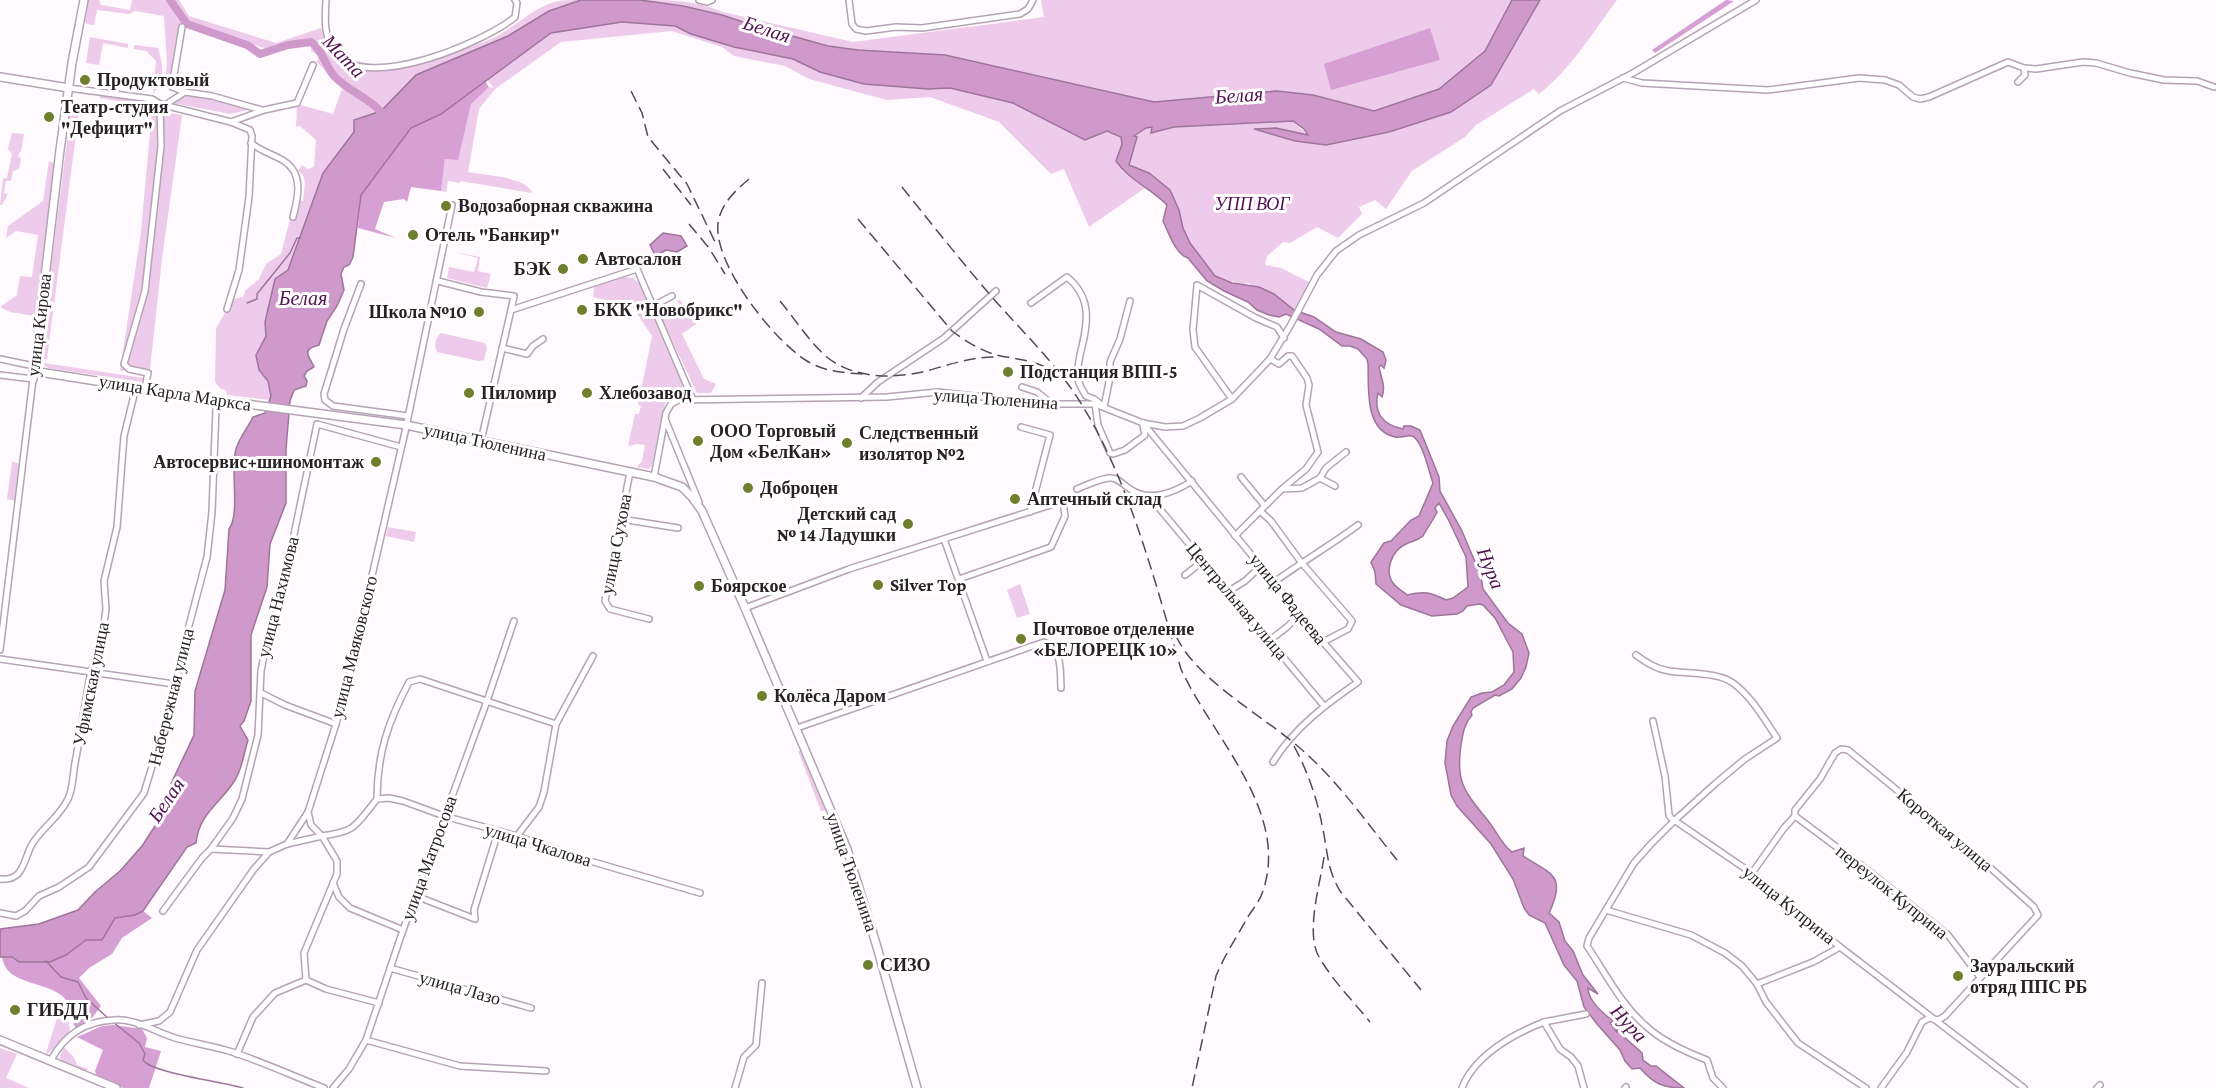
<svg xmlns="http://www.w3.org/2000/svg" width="2216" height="1088" font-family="'Crimson Pro',serif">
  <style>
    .green { fill: #eecbeb }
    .forest { fill: #d7a0d4 }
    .water { fill: #d099cc; stroke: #9e759a; stroke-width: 1.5; fill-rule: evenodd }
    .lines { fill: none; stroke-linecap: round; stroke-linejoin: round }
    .stream { stroke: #9e759a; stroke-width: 1.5 }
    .river { stroke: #d099cc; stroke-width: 8 }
    .minor-casing { stroke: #b4a4b3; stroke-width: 8 }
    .major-casing { stroke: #b4a4b3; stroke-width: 10 }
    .minor { stroke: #fff; stroke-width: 5 }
    .major { stroke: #fff; stroke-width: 7 }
    .rail { stroke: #514c50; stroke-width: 1.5; stroke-dasharray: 12 6; stroke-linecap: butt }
    .poi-dot { fill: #707f2d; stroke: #fff; stroke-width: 2 }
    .labels { text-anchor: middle; stroke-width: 6; stroke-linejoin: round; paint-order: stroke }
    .poi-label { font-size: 18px; font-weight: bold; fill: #282227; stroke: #fff; text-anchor: start }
    .park-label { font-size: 18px; font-style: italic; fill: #4f0d4e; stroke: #fff }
    .street-label { font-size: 18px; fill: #282227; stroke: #fff }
    .water-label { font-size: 20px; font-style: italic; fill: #541353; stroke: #fff }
  </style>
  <rect width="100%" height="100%" fill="#fefafd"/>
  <g class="green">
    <path d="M89,0H99L101,5L130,10L132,0H179L189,16L276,43L321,28C324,42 333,63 348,68C386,78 455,54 491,39C513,29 530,10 554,2C562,0 572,0 581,0L549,11L508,36L416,75L381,111L354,120L355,132L323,173L288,271L265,321L266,336L256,355L259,370L268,381L271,396L270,400L227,395L226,390L221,389L215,382L216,328L233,299L243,297L246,290L259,279L266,264L281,254L295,200L303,201L305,183L303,175L298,171L302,165L308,169L314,167L316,140L300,126L296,127L297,104L333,114L342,89L317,62L319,56L311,51L312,44L306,43L273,51L181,21L172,82L165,81L167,63L164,16L135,11L129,14L97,10L94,25L87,24L85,22Z"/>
    <path d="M640,0C671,0 694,0 723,12L853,42L1044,17L1041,0H1512L1485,51L1439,89L1374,111L1313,95L1277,91L1154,102L945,55L858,50L828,46L749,24L722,15L683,6Z"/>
    <path d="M1540,0H1617C1592,33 1572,68 1539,94L1534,89L1476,125L1465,137L1412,171L1386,209L1375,200L1359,207L1362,214L1338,238L1317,227L1290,243L1283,242L1267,256L1265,265L1281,268L1311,283L1297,312L1286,306L1284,302L1248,283L1237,285L1234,281L1228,283L1210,274L1182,240L1176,204L1128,167L1133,137L1146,128L1153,127L1151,133L1174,127L1293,121L1309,136L1276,128L1256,130L1295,141L1326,145L1389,132L1451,112L1491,85Z"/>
    <path d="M622,22L675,26L691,34L734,47L793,59L820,72L928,89L949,88L1013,103L1085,140L1108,131L1121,137L1122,170L1145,188L1089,227L1064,169L1051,174L999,122L930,97L887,100L809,79L785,66L734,56L722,47L672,31L561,42L495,89L479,109L468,172C484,175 528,177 532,193L460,181V183L448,181L446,192L441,191L445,159H458L471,103L489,87L494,88L487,80L551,33Z"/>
    <path d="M90,37L128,44V48L103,43L99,65L86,63Z"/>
    <path d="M134,45L158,48C163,67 166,77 153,94L156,61L146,51L134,49Z"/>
    <path d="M187,90L257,108L230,114L173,103Z"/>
    <path d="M100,95L152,102L156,107L99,98Z"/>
    <path d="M72,101L80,103L47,359H43L40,355Z"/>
    <path d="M152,110L182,115L162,259L150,369L120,371L141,232Z"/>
    <path d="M12,133L24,134L21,151L18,154L19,158H21L19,169L13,171L11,181H6L4,193L8,194L2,205H0L3,178H7L12,154L8,149Z"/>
    <path d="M49,161L55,164L35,316L10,312L0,307L17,295L20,276L32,277L38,235L16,231L6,238L8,226L43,201Z"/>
    <path d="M454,252L480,257L478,271L491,274L487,288L447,278L449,267L474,272L478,258Z"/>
    <path d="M625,277L633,278L641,285L686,387V393L670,399L665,403L652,465L649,469L637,467L642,461L645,445L637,444L628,446L635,414H639L641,406L638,405L652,336L632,306L593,297L594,287Z"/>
    <path d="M680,300L696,324L682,334L704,379L716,384L711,393H697L658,311L662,309L668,320L684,312L677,301Z"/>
    <path d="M441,333L485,343L487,348L484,360L479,361L437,352C434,345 435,338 441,333Z"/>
    <path d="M44,363L143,378L142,382L48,368L44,365Z"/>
    <path d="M12,462L18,463L20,467L16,501L7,499Z"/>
    <path d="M388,527L416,532L414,542L386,536Z"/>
    <path d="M1020,584L1030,614L1017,618L1007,590Z"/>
    <path d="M798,751H801L826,810L821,811Z"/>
    <path d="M61,1006L66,1010L70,1029L68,1035L45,1056Z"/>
    <path d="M64,1047L74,1057L77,1065L88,1069L86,1072L60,1062V1056Z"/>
    <path d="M0,1048L17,1054L6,1078L29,1088H0Z"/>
  </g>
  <g class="forest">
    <path d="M1726,0L1734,1L1655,53L1652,50Z"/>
    <path d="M1430,28L1440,60L1331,90L1324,64Z"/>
    <path d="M485,81L489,87L471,104L458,160L445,159L441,191L411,187L407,202L404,199L384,202L375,229L396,238L358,228L361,195L411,128L441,114Z"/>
    <path d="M143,911L152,918L122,938L112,954L89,968L79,978L101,1006C95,1014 87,1027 76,1028L74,1025C73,1019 72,1008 68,1002C52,979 5,988 2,956L66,955L86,940H102L115,918L135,915Z"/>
    <path d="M114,1025L142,1029L147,1038L145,1047L161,1051L149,1088H123L97,1077L95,1071L103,1050L77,1037L102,1026Z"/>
  </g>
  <g class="water">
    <path d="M581,0H640L683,6L722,15L749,24L828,46L858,50L945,55L1154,102L1277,91L1313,95L1374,111L1439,89L1485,51L1512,0H1540L1491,85L1451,112L1389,132L1326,145L1295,141L1254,129L1276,128L1308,135L1304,129L1293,121L1174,127L1151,133L1152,127L1146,128L1134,136L1137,137L1129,165L1149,173L1170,190L1179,210L1183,228L1190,243L1215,276L1232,283L1259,287L1274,294L1294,310L1314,317L1336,332L1361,339L1383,352L1386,360L1384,368L1381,365L1379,367C1381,378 1386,386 1382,397L1378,393C1373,414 1384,425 1403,429L1404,426H1411L1420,430L1439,477L1440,491L1462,531L1481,576L1483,589L1508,623L1522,634L1529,653L1526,667L1521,678L1512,689L1499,696L1495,695L1473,708L1471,712L1472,715C1464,724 1463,733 1461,745C1455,784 1466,793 1489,822C1497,832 1501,844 1512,852L1524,848L1523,856C1551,874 1567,875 1549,913L1559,922L1565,941L1573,951L1583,975L1598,994L1588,988C1588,1001 1603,1013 1613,1021L1610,1023L1617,1032L1618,1022L1623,1036L1642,1053L1643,1060L1651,1066H1656L1684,1088C1663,1088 1654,1084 1640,1068L1632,1069L1625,1061L1620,1050L1597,1024L1584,1007L1577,981L1564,965L1545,923L1529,915L1524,908L1513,879L1491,844L1457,806L1451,795L1445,763L1447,741L1453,726L1471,697L1482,693L1492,692L1504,685L1514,672L1513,652L1495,618L1483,605L1479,604L1467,606L1463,611L1457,614L1432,616L1401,605L1376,584L1375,572L1371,562L1384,543L1391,541L1411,520L1419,516L1433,483C1428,470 1425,449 1416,439C1410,432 1403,439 1395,437C1364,430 1369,388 1368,364L1367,359L1358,349L1350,346H1342L1319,329L1286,314L1279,317L1269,315L1257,310L1248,302L1224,291L1207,281L1188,258C1175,254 1169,233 1163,221L1167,205C1151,188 1130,181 1116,161L1122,144L1121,137L1107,131L1085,140L1013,103L950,88L928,89L864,84L820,72L793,59L734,47L691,34L675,26L622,22L551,33L441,114L411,128L361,195L353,257L349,265L344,267L341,274L344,290L337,306L327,321L319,345C317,346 314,346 311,348C303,352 312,361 314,367L307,371L304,376L307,381L306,386L294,390L290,401L286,449V503L270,544L267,587L251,635V701L244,721L240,726L248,740C244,753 242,769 235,780C221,803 199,813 196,843L187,847L143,911L135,915L115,918L102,940H86L66,955L50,962H19L12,957H0V929L39,924L78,910L95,892L120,871L142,846L159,820L169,788L194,735L195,691L225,590L229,529C241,514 229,465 237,446C241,436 248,427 253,417L265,413L271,396L268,381L259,370L256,355L266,336L265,322L275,279L288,270L323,173L354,132V120L381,111L416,75L508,36L549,11ZM1439,503L1449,521L1466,557L1468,587L1453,598L1446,600C1430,592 1425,591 1407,595C1403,591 1396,588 1393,583C1384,571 1392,550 1406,544C1412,541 1417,541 1423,536C1424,533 1434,519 1437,512L1435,508Z"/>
    <path d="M663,233L681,236L687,246L677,252L666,250L659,254V259L656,257L650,245Z"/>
  </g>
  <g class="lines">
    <g class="stream">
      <path d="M247,303L257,299V294L290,253L297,238H301"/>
      <path d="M46,961L61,977L78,982L86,998L109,1019"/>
      <path d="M113,1022L139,1043L145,1054L143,1060C151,1073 224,1082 243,1088"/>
    </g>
    <path class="river" d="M170,0L187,24L247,45L260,54L288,45L311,42C323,50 325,66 335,77C351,93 374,100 386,118"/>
    <defs>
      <g id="minor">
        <path d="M326,0C325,19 323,37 336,53C366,93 485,42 515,17L517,3L515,0"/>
        <path d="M699,0L707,2L712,0"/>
        <path d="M849,0L852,24L856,29L866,31L896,27L922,28L1020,14L1028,9L1033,0"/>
        <path d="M182,27L172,87L185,92"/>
        <path d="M2024,68L2036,69L2083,62L2096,63L2130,73L2164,80L2197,81L2214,87"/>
        <path d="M1623,78L1642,83L1768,90L1859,78L1885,80L1899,85L1913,97L1920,99L1929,97L2008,62L2024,68L2025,75L2018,82"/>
        <path d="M69,88L152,99L160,104L231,122L250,130L252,136L249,197L239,270L227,309"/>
        <path d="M165,105L185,92L212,96L262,110"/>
        <path d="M231,122L264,110L297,103L313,65"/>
        <path d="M251,143C262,152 273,154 284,161C304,174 298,198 293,217"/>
        <path d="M438,281L481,292L514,296L511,310"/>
        <path d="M361,284L344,329L324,394L325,400L333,406L408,416"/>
        <path d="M1031,303L1067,277C1094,299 1087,326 1080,355C1079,363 1076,371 1078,379C1079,385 1083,391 1086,396L1094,399L1104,407L1110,377V362L1120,339L1130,301"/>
        <path d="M653,306L672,296"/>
        <path d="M502,348L527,354L533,346L543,339"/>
        <path d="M0,359L34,366"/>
        <path d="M1270,359L1279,364L1288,356H1292L1307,378L1309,385L1306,405L1318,452L1306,469L1282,489"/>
        <path d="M0,375L33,379L0,650"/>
        <path d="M1022,387L1037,392L1052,404"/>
        <path d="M145,388L148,373L129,369L124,364L145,291L161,146L160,104"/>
        <path d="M861,398L878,382L944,338L996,291"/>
        <path d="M1232,399L1195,347L1193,330L1197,285L1256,318L1277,327L1284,338"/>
        <path d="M1095,404L1098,425L1110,453L1113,454L1125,450L1145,435L1143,425"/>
        <path d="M665,419L699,502"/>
        <path d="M1143,423L1323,642L1358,682C1325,705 1295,727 1273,762"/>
        <path d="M1021,427L1050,435L1030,512"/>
        <path d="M481,441L511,310L637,269L693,400"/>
        <path d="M630,472L605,601L610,609L649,619"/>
        <path d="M654,477L666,413L671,404L679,400L887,397L938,392L1044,404H1095L1143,423L1165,427L1183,426L1200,418L1232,399L1270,359L1290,326L1317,275L1336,251L1359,235L1424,203L1560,111L1633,73L1756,0"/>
        <path d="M1241,477L1264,505"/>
        <path d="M1320,478L1326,468L1346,452"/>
        <path d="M1077,489C1086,485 1100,479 1109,478C1118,477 1123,485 1130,489C1149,503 1175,492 1192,481"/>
        <path d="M1149,496L1324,706"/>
        <path d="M1260,511L1271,521L1301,562L1352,621L1348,629L1323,642"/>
        <path d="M621,519L678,528"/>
        <path d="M1235,536L1282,489L1302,488L1320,478L1335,486"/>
        <path d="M944,539L987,661"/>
        <path d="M1185,575L1203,561"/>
        <path d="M1274,582C1302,562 1331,545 1358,525"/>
        <path d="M1229,591L1245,581L1261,566"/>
        <path d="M745,608L849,569L1063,501L1065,516L1051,547L959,579"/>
        <path d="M1270,640L1287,627L1300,614"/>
        <path d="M1636,655C1647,663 1656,669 1669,671C1688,674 1718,672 1733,683C1752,697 1764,719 1777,738L1745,759L1716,783L1675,820L1651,844L1634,863L1589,938L1587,946C1605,972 1621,1005 1646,1026C1663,1042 1686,1052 1707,1060L1713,1078L1723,1088"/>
        <path d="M0,659L174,684"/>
        <path d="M261,693L285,705L336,724"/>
        <path d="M1653,721L1665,776L1669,815L1671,818L1750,872L1840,947L2024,1088"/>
        <path d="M797,728L1044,642C1063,650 1060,671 1061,688"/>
        <path d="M377,799L389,798L403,801L444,816L517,836L590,861L700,893"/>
        <path d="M308,812L311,825L322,836C357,831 355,826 377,799C377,754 388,722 409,682L420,679L556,724"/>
        <path d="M1795,816L1874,875L1948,935L1980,977"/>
        <path d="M517,836L539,807L544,792L556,724L593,656"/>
        <path d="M211,849L269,852"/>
        <path d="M1752,873L1784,828L1795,816V810L1820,779L1835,753L1841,749L1848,750L1975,854L2034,907L2038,915L1945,1016L1938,1020L1929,1018L1922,1022L1907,1052L1881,1088"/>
        <path d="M0,879C23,881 23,863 31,846C40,829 59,818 68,799C73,789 73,774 75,763C81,732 85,702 91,671L96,660L103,631L106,609L104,581L117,527L124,436L136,387"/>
        <path d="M333,883L339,897L350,908L403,930"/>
        <path d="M416,896L475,919L474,910L498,832"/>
        <path d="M1606,910L1691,935L1725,953L1742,966L1757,984L1766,1002L1798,1043L1866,1088"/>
        <path d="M163,911L202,858L211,849L233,818L242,799L258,735L261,671L266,645L281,597L317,424L401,447"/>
        <path d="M0,913L16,916L25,911L39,896L59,887L89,867L144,793L169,710L174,684L183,658L186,637L207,557L212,512L216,408"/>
        <path d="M390,968L531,1008"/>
        <path d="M306,980L326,989L379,1003"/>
        <path d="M1757,984L1813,962L1840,947"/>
        <path d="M1544,1022L1586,1014"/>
        <path d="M139,1025L159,1021L170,1012L197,950L254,869L269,852L287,844L308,812L336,724L351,667L405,432L452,205"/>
        <path d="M366,1040L460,1066L546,1071"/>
        <path d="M237,1054L253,1017L275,993L306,980L304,953L337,874V861L322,836L287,844"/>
        <path d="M51,1060C64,1036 85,1021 114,1020C134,1018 156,1032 175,1038C193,1043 212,1046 229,1051C261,1061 293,1076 324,1088"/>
        <path d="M333,1088L349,1069L366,1040L403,930L487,701L514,621"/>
        <path d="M735,1088L744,1057L756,1045L762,983"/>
        <path d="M1462,1088C1474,1056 1513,1034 1544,1022L1560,1049L1571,1057L1578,1066L1584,1088"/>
        <path d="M1625,1088L1626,1087"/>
        <path d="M2097,1088L2100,1085"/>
      </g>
      <g id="major">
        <path d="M0,77L69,88"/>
        <path d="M33,371L223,401L406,425L654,477L682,487L692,497L702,511L745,608L847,849L877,947L917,1088"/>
        <path d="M33,379L60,150L72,63L84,0"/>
        <path d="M0,1040L116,1088"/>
      </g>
    </defs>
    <use href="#minor" class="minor-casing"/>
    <use href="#major" class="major-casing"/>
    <use href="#minor" class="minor"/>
    <use href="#major" class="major"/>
    <g class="rail">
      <path d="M631,91L642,113L648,137L687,184L717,246"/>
      <path d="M663,169L691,205"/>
      <path d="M749,179C736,190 724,201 719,218C708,259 774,341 807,361C825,372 845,373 865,374"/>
      <path d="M902,187C930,222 957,256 986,290C1018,328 1056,362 1082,405C1131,485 1154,580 1181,669C1212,737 1290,811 1263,891C1260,900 1254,908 1249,915C1238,935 1225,954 1216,976L1192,1088"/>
      <path d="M858,219L952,331C968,343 986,354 1006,357C1024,360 1041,362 1055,373"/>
      <path d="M689,224L709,248L725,274"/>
      <path d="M780,301C795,319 810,343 828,358C855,379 895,379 926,371C949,365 970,357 994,357"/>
      <path d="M1176,636C1197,681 1264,716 1301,749C1338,781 1367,823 1397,860"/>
      <path d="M1294,746C1307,770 1317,798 1322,825C1328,851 1326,867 1340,891L1421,990"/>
      <path d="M1324,857C1320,884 1306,931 1318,955C1331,979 1353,1001 1370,1022"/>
    </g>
  </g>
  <g class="poi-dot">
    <circle cx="85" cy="80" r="6"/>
    <circle cx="49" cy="117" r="6"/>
    <circle cx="446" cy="206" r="6"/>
    <circle cx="413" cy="235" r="6"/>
    <circle cx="583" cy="259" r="6"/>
    <circle cx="563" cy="269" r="6"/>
    <circle cx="582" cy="310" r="6"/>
    <circle cx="479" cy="312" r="6"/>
    <circle cx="1008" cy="372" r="6"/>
    <circle cx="469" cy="393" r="6"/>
    <circle cx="587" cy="393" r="6"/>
    <circle cx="698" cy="441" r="6"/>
    <circle cx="847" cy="443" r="6"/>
    <circle cx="376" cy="462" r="6"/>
    <circle cx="748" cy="488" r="6"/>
    <circle cx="1015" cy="499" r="6"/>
    <circle cx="908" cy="524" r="6"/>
    <circle cx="878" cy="585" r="6"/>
    <circle cx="699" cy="586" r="6"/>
    <circle cx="1021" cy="639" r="6"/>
    <circle cx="762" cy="696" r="6"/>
    <circle cx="868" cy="965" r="6"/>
    <circle cx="1958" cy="976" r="6"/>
    <circle cx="15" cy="1010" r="6"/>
  </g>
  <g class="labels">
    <g class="poi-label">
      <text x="97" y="86">Продуктовый</text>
      <text x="61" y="113">Театр-студия<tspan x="61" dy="21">"Дефицит"</tspan></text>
      <text x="458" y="212">Водозаборная скважина</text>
      <text x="425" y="241">Отель "Банкир"</text>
      <text x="595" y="265">Автосалон</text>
      <text x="551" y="275" text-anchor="end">БЭК</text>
      <text x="594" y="316">БКК "Новобрикс"</text>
      <text x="467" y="318" text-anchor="end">Школа №10</text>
      <text x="1020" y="378">Подстанция ВПП-5</text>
      <text x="481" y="399">Пиломир</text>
      <text x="599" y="399">Хлебозавод</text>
      <text x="710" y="437">ООО Торговый<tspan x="710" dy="21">Дом «БелКан»</tspan></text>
      <text x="859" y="439">Следственный<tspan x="859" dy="21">изолятор №2</tspan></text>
      <text x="364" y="468" text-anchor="end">Автосервис+шиномонтаж</text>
      <text x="760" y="494">Доброцен</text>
      <text x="1027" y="505">Аптечный склад</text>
      <text x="896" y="520" text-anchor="end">Детский сад<tspan x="896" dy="21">№ 14 Ладушки</tspan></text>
      <text x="890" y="591">Silver Top</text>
      <text x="711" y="592">Боярское</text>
      <text x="1033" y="635">Почтовое отделение<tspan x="1033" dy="21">«БЕЛОРЕЦК 10»</tspan></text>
      <text x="774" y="702">Колёса Даром</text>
      <text x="880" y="971">СИЗО</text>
      <text x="1970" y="972">Зауральский<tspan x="1970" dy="21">отряд ППС РБ</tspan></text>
      <text x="27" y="1016">ГИБДД</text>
    </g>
    <g class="park-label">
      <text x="1252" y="210">УПП ВОГ</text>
    </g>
    <g class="street-label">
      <text transform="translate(39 325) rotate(-83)" y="6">улица Кирова</text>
      <text transform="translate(175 393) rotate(9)" y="6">улица Карла Маркса</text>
      <text transform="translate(996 399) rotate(4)" y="6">улица Тюленина</text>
      <text transform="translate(485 442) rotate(12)" y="6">улица Тюленина</text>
      <text transform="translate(616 544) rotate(-79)" y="6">улица Сухова</text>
      <text transform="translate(278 597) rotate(-76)" y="6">улица Нахимова</text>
      <text transform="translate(1288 599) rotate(51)" y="6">улица Фадеева</text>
      <text transform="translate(1237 601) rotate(50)" y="6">Центральная улица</text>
      <text transform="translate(354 647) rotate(-76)" y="6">улица Маяковского</text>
      <text transform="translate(91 684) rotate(-79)" y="6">Уфимская улица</text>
      <text transform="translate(171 697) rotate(-76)" y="6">Набережная улица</text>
      <text transform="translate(1945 830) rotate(40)" y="6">Короткая улица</text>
      <text transform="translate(538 845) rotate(17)" y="6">улица Чкалова</text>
      <text transform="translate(429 858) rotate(-70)" y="6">улица Матросова</text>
      <text transform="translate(852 872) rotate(71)" y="6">улица Тюленина</text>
      <text transform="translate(1892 892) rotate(39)" y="6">переулок Куприна</text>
      <text transform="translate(1789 905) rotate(39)" y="6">улица Куприна</text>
      <text transform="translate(460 988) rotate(16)" y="6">улица Лазо</text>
    </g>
    <g class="water-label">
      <text transform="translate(767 29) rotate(18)" y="7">Белая</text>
      <text transform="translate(344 56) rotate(46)" y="7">Мата</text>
      <text transform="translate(1239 95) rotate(-4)" y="7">Белая</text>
      <text x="303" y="305">Белая</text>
      <text transform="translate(1491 568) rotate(68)" y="7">Нура</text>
      <text transform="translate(166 800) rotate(-56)" y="7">Белая</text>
      <text transform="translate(1629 1023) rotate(47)" y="7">Нура</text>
    </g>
  </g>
</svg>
